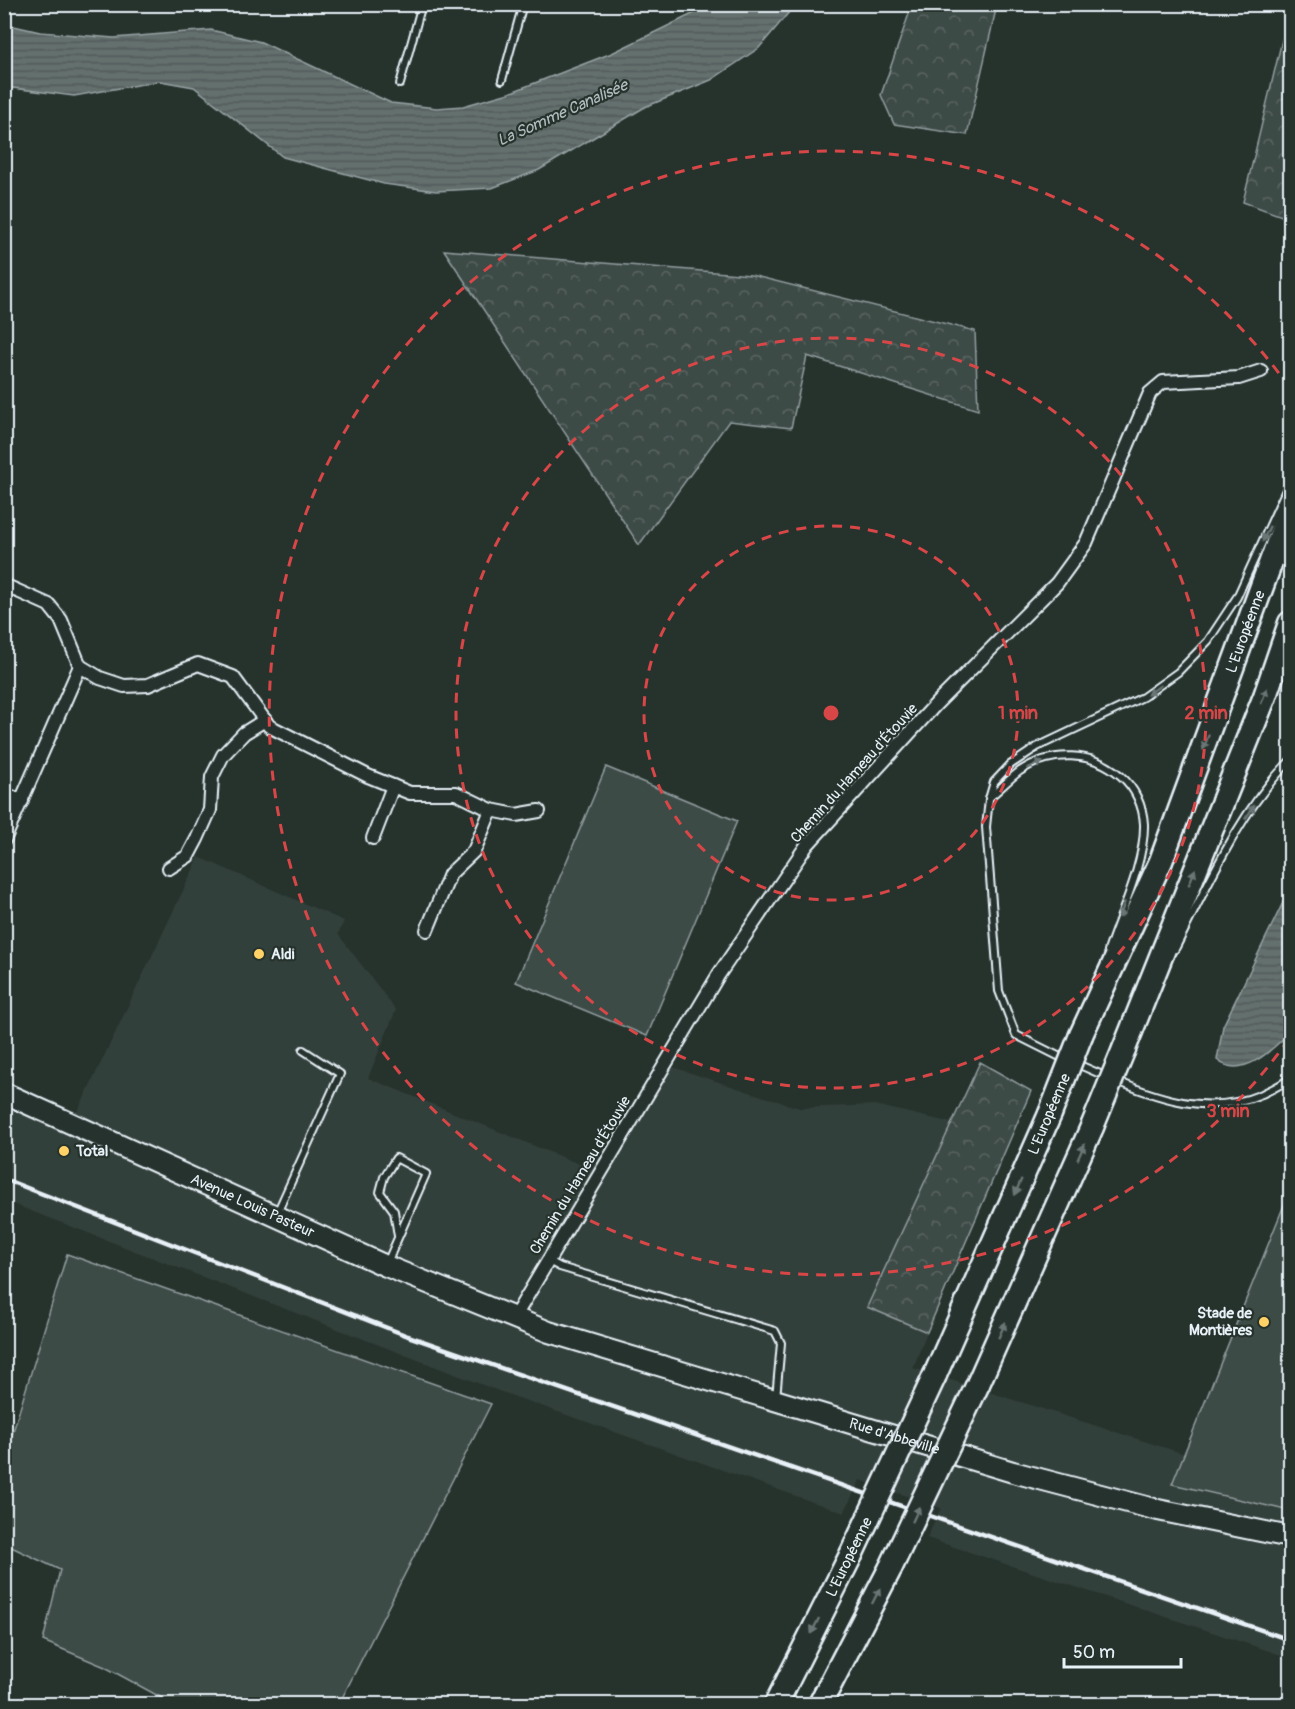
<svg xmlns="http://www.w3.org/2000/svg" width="1295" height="1709" font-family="Pangolin,sans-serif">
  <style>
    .built { fill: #333f3a }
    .grass { fill: #3e4b47; stroke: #939ea0; stroke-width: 1.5 }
    .forest { fill: url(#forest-crowns); stroke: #939ea0; stroke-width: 1.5 }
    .water { fill: url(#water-rules); stroke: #98a3a5; stroke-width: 1.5 }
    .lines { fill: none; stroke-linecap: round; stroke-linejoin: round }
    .service-casing { stroke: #e8f1f8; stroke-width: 10 }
    .minor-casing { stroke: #e8f1f8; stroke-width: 16 }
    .primary-casing { stroke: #e8f1f8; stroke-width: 24 }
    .motorway-casing { stroke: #e8f1f8; stroke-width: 27 }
    .service { stroke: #26332d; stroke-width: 6 }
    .minor { stroke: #26332d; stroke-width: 12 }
    .primary { stroke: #26332d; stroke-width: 20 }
    .motorway { stroke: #26332d; stroke-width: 22 }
    .rail { stroke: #e8f1f8; stroke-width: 4.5 }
    .motorway-bridge-casing { stroke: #e8f1f8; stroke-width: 27; stroke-linecap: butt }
    .motorway-bridge { stroke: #26332d; stroke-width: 22 }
    .oneway { fill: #6a7674 }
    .ring { fill: none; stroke: #d94647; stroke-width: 3; stroke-dasharray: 10 8 }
    .poi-dot { fill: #ffd166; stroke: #26332d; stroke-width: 2 }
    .labels { text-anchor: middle; stroke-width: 4.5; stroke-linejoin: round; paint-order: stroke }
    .street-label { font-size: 15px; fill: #e8f1f8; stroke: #26332d }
    .poi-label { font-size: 15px; font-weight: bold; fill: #e8f1f8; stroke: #26332d; text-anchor: start }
    .water-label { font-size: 16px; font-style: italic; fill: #b3bdc0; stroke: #26332d }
    .centre { fill: #d94647; stroke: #26332d; stroke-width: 3 }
    .ring-label { font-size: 18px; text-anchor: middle; font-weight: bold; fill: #d94647; stroke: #26332d; stroke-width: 4.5; stroke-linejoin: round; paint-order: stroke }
  </style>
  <defs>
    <pattern id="forest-crowns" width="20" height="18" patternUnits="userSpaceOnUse" patternTransform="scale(1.5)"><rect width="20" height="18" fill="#3e4b47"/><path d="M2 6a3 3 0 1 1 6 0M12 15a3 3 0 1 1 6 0" fill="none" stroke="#5a6562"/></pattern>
    <pattern id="water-rules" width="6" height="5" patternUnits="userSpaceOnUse" patternTransform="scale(1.5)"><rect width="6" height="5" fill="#636f6d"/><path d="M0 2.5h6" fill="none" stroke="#535a5a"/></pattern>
  </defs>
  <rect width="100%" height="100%" fill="#26332d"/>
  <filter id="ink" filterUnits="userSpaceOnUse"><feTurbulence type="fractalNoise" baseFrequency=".0167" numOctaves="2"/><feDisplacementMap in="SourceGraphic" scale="12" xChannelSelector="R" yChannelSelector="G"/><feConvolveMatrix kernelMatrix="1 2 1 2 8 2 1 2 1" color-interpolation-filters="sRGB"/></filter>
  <g filter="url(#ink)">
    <path class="built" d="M199,857L344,921L338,934L396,1010L368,1078L591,1169L660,1063L799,1108L875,1105L952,1123L867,1307L927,1332L913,1368L1185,1454L1172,1484L1290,1511V1658L927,1538L941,1508L860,1480L844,1513L496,1390L5,1201L4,1082L76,1115Z"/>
    <g class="grass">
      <path d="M606,767L737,821L647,1036L516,982Z"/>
      <path d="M1290,1190V1511L1172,1484Z"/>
      <path d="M67,1254L491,1404L339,1704H173L105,1667L43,1641L60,1570L5,1544V1458Z"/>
    </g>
    <g class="forest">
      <path d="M912,5H997L967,135L894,124L881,95Z"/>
      <path d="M1290,7V219L1243,202Z"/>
      <path d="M444,250L751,275L975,331L978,410L807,356L791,428L729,421L639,545Z"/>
      <path d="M980,1062L1031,1091L927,1332L867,1307Z"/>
    </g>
    <g class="water">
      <path d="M711,5H795L759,48L711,80L645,107L539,170L492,188L436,191L384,184L283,157L194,87L160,81L74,96L5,87V24L40,32L114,38L211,30L261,42L391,103L437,108L463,106L509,93L612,53Z"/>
      <path d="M1290,888V1032C1273,1049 1242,1081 1217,1060L1223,1026Z"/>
    </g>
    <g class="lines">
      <defs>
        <g id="service">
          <path d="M502,80L523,4"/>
          <path d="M400,84L422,4"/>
          <path d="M989,798C999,790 1009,779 1020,771C1051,750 1093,751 1121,776C1135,788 1143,806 1144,824C1145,863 1120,914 1108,951"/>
          <path d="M1175,949C1207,887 1240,810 1290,761"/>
          <path d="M1066,1060L1016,1035L999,991L986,827L989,799L994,782L1010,765L1037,747L1143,697L1178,672L1208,641L1237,597L1290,481"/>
          <path d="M1075,1063L1107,1077"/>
          <path d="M1117,1081C1165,1101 1212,1115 1262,1094C1272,1089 1282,1085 1290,1078"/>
          <path d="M277,1213L340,1074L303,1050"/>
          <path d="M547,1260L560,1267L775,1331L781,1343L776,1398"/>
          <path d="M387,1263L426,1174L396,1158L384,1177L380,1192L394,1211L398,1236"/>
        </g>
        <g id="minor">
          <path d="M4,585L49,605L61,620L80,666L100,678L124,686L148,685L198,664L233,677L269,726L368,776L410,793H456L491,810L516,815L539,811"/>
          <path d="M4,794L22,801"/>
          <path d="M373,838L393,786"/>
          <path d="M4,840L80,666"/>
          <path d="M169,868L188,856L197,839L210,810L212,777L223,755L244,733L265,720"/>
          <path d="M427,930L450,874L474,851L491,810"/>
          <path d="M514,1318L719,974L807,845L937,703L1057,583L1086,543L1150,393L1163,382L1239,378L1261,371"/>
        </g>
        <g id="primary">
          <path id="s1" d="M4,1093L386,1266L549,1332L1013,1472L1158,1510L1290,1537"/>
        </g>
        <g id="motorway">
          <path id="s2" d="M1081,1035L1161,861L1290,510"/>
          <path d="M1124,1049L1265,696L1290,623"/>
          <path d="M935,1375L1050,1114"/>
          <path d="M978,1384L1092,1127"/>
          <path d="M776,1704L851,1555"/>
          <path d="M820,1704L891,1567"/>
        </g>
      </defs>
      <use href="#service" class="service-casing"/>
      <use href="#minor" class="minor-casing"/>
      <use href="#primary" class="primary-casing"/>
      <use href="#motorway" class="motorway-casing"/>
      <use href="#service" class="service"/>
      <use href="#minor" class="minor"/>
      <use href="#primary" class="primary"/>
      <use href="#motorway" class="motorway"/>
      <path class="rail" d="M4,1179L408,1336L1290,1640"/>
      <defs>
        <g id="motorway-bridge">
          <path d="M1050,1114L1081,1035"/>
          <path d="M1092,1127L1124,1049"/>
          <path d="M851,1555L935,1375"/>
          <path d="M891,1567L978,1384"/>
        </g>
      </defs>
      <use href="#motorway-bridge" class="motorway-bridge-casing"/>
      <use href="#motorway-bridge" class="motorway-bridge"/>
    </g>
    <defs><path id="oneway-solid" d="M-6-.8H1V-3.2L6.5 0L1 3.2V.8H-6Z" transform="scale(1.5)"/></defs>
    <g class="oneway">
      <use href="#oneway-solid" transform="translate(1266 534) rotate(115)"/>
      <use href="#oneway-solid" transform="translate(1154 690) rotate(144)"/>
      <use href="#oneway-solid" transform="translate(1264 696) rotate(-69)"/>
      <use href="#oneway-solid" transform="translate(1206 742) rotate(111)"/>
      <use href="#oneway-solid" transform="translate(1035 765) rotate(-23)"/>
      <use href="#oneway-solid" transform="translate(1250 812) rotate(-55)"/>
      <use href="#oneway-solid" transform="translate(1192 877) rotate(-68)"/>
      <use href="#oneway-solid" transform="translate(1122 910) rotate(108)"/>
      <use href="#oneway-solid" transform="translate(1081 1152) rotate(-66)"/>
      <use href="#oneway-solid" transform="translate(1018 1187) rotate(114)"/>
      <use href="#oneway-solid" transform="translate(1002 1330) rotate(-66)"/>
      <use href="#oneway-solid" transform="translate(916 1514) rotate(-65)"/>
      <use href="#oneway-solid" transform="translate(876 1596) rotate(-63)"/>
      <use href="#oneway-solid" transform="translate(815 1626) rotate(117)"/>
    </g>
  </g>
  <g class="ring">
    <circle cx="831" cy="713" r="187"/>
    <circle cx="831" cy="713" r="375"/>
    <path d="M1289 1039A562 562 0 1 1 1289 387"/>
  </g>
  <g class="poi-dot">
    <circle cx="259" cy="954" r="6"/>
    <circle cx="64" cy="1151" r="6"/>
    <circle cx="1264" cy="1322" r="6"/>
  </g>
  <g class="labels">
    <g class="street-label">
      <text dy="5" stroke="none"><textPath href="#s2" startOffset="436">L'Européenne</textPath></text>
      <text transform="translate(854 773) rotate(-48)" y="5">Chemin du Hameau d'Étouvie</text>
      <text transform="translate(1049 1114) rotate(-67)" y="5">L'Européenne</text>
      <text transform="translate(580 1175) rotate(-59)" y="5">Chemin du Hameau d'Étouvie</text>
      <text dy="5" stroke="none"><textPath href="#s1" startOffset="273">Avenue Louis Pasteur</textPath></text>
      <text dy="5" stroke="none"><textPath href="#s1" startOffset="956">Rue d'Abbeville</textPath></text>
      <text transform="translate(849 1557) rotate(-64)" y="5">L'Européenne</text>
    </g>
    <g class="poi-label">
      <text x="271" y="959">Aldi</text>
      <text x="76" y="1156">Total</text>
      <text x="1252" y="1318" text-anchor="end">Stade de<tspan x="1252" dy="17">Montières</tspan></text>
    </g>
    <g class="water-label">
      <text transform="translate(562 112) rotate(-24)" y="6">La Somme Canalisée</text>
    </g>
  </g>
  <circle cx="831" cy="713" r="9" class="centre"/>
  <g class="ring-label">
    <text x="1018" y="719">1 min</text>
    <text x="1206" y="719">2 min</text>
    <text x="1228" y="1117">3 min</text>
  </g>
  <rect width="1295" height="1709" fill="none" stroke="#26332d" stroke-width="24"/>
  <rect x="12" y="12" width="1271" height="1685" fill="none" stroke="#e8f1f8" stroke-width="2" filter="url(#ink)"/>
  <path d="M1064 1658v9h117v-9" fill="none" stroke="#e8f1f8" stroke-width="3"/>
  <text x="1073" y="1658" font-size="18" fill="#e8f1f8" stroke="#26332d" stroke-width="4.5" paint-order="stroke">50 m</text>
</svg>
